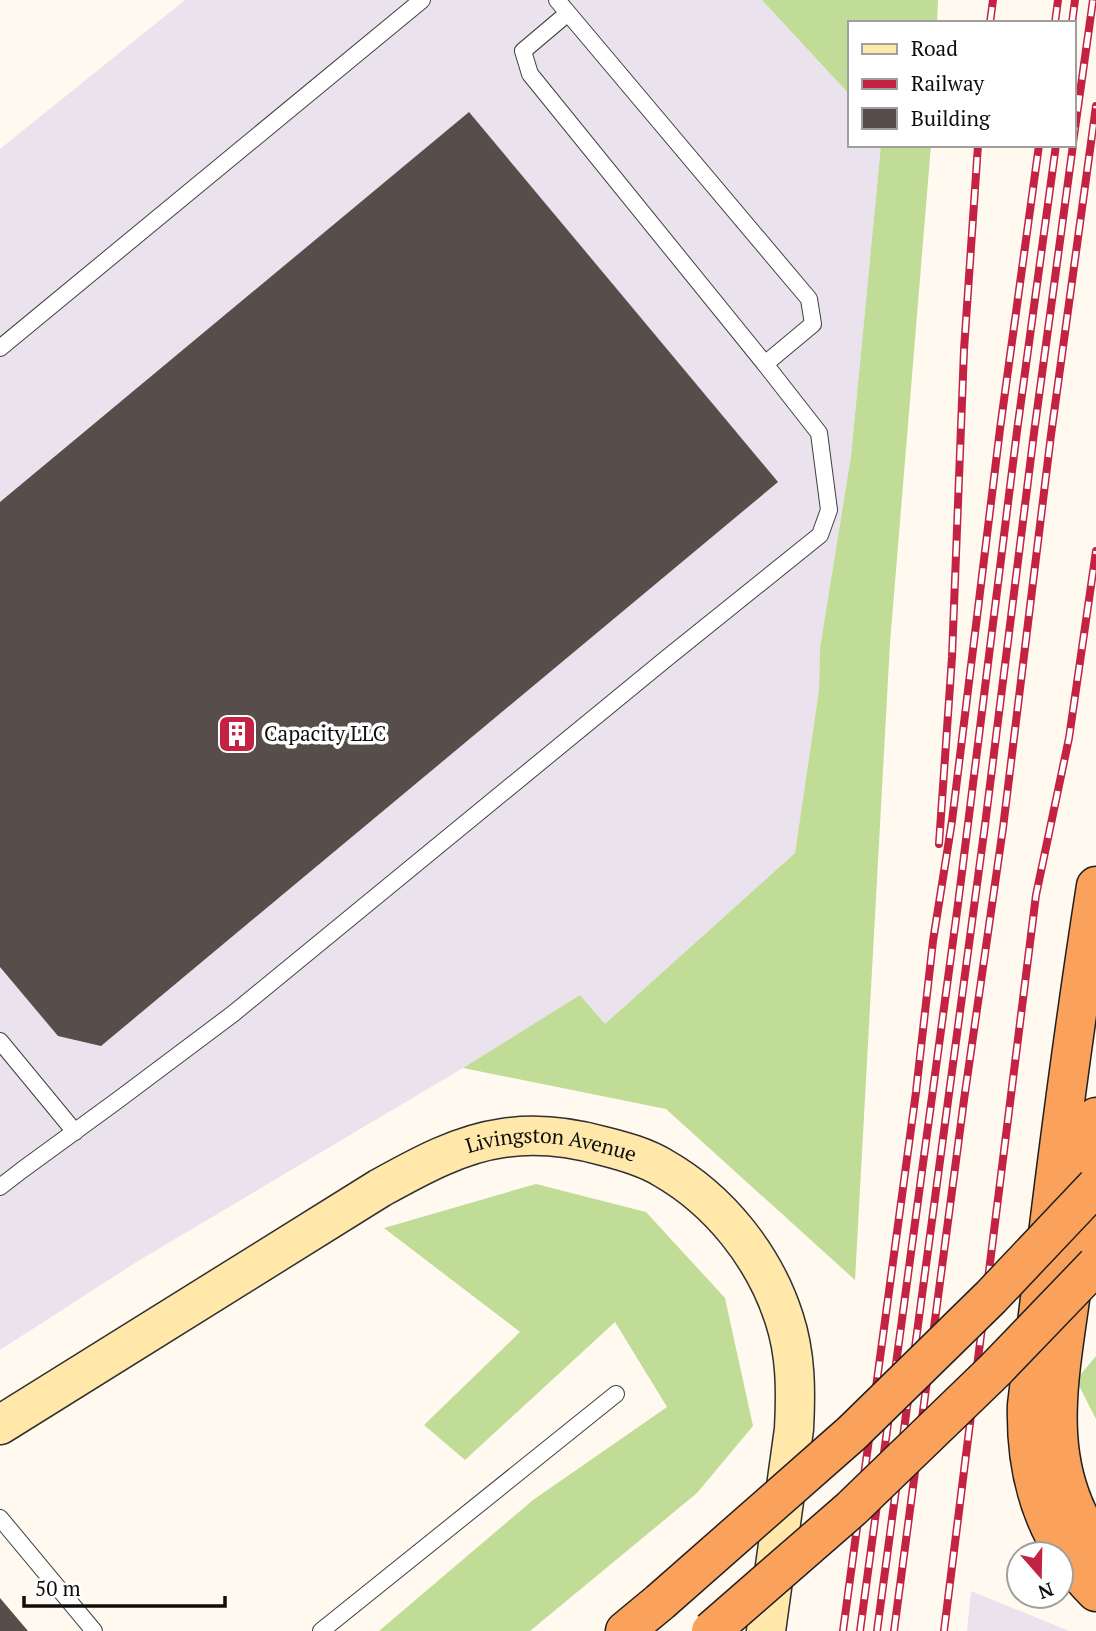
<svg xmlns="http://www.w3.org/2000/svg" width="1096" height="1631" font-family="'PT Serif',serif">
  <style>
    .industrial { fill: #eae2ed }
    .forest { fill: #c0dc96 }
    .building { fill: #574d4a }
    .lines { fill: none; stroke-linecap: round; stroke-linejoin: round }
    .service-casing { stroke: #414141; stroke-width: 18 }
    .secondary-casing { stroke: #303030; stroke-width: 41 }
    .trunk-casing { stroke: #1f1f1f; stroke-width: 41 }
    .service { stroke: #fff; stroke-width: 16 }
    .secondary { stroke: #ffe8aa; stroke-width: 38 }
    .trunk { stroke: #faa25b; stroke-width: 38 }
    .rail-casing { stroke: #c32242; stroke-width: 8 }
    .rail { stroke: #fff; stroke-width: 5; stroke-dasharray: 16; stroke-linecap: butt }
    .trunk-bridge-casing { stroke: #1f1f1f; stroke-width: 41; stroke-linecap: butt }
    .trunk-bridge { stroke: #faa25b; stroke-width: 38 }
    .labels { text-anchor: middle; stroke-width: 7; stroke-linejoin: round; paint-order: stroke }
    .poi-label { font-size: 21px; fill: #0e0e0e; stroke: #fff; text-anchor: start }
    .street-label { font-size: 21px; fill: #0e0e0e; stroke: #fff }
  </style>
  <rect width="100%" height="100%" fill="#fff9ef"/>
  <g class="industrial">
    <path d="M185,0H762L849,94V145H881L851,456L820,648L819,690L795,853L605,1024L580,995L463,1068L138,1261L0,1350V149Z"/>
    <path d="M971,1591L1069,1631H967Z"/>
  </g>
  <g class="forest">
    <path d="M762,0H938L937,23H849V94Z"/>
    <path d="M881,145H931L890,643L855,1280L666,1109L463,1068L580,995L605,1024L795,853L819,690L820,648L851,456Z"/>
    <path d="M536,1184L646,1212L725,1298L753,1426L697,1493L530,1631H379L533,1500L667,1407L615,1322L465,1460L424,1425L520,1332L384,1228Z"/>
    <path d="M1096,1356V1419L1076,1380Z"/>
  </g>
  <g class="building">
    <path d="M469,112L778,482L101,1046L58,1036L0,967V502Z"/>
    <path d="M0,1598L28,1631H0Z"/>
  </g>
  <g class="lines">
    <defs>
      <g id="service">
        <path d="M557,0L568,13L809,299L813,324L765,364L530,74L523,51L568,13"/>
        <path d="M0,348L422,0"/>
        <path d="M0,1041L75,1132"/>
        <path d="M0,1187L22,1170L118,1100L234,1013L667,658L820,535L829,510L819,433L765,364"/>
        <path d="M0,1518L94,1631"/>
        <path d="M321,1631L616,1394"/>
      </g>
      <g id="secondary">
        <path id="s1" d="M0,1425L380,1188C418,1167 459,1144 503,1138C536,1133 570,1137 603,1146C623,1151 645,1157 663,1168C719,1200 764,1256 784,1318C796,1354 796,1391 794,1429L766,1631"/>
      </g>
      <g id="trunk">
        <path d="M1096,886C1069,1058 1048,1232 1027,1405C1025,1477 1044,1540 1096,1592"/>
        <path d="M1096,1117C1088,1176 1079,1234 1071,1292C1059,1381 1039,1465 1096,1545"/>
        <path d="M625,1631L660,1602"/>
      </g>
    </defs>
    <use href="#service" class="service-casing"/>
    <use href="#secondary" class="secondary-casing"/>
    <use href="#trunk" class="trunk-casing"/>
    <use href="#service" class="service"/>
    <use href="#secondary" class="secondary"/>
    <use href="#trunk" class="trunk"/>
    <defs>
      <g id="rail">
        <path d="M990,23L993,0"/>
        <path d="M1055,23L1058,0"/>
        <path d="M1072,23L1075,0"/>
        <path d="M1073,143L1093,0"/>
        <path d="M939,844L952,657L964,350L978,145"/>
        <path d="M843,1631L916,1092L933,941L952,821L1000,429L1039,145"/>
        <path d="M860,1631L958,904L1017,431L1056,145"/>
        <path d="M877,1631L985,825L1034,433L1073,145"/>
        <path d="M894,1631L964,1100L1003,828L1051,435L1096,106"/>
        <path d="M944,1631L1036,895L1069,738L1096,551"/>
      </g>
    </defs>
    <use href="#rail" class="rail-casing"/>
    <use href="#rail" class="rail"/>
    <defs>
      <g id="trunk-bridge">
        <path d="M660,1602L852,1433L991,1297L1096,1186"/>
        <path d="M711,1631L851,1509L995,1370L1096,1265"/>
      </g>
    </defs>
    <use href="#trunk-bridge" class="trunk-bridge-casing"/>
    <use href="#trunk-bridge" class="trunk-bridge"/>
  </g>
  <defs>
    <symbol id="building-square" viewBox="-11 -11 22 22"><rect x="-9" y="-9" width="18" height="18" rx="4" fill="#c32242" stroke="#fff"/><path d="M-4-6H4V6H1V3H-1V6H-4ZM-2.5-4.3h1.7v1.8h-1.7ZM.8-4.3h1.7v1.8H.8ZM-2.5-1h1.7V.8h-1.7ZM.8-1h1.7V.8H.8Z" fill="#fff"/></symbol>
  </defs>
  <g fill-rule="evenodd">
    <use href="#building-square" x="215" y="712" width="44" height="44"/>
  </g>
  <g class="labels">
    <g class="poi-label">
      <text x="264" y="741">Capacity LLC</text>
    </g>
    <g class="street-label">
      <text dy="7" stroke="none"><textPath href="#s1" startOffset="630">Livingston Avenue</textPath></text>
    </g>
  </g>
  <rect x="848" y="21" width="228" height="126" fill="#ffffff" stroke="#9f9f9f" stroke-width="2"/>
  <rect x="862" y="44" width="35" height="10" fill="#ffe8aa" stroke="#9f9f9f" stroke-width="2"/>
  <text x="911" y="56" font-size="21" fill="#0e0e0e">Road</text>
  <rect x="862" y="79" width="35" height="10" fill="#c32242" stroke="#9f9f9f" stroke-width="2"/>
  <text x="911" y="91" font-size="21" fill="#0e0e0e">Railway</text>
  <rect x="862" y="108" width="35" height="21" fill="#574d4a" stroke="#9f9f9f" stroke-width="2"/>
  <text x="911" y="126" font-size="21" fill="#0e0e0e">Building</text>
  <g transform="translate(1040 1575) rotate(160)"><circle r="33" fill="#ffffff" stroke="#9f9f9f" stroke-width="2"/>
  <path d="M0-5L12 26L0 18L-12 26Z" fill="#c32242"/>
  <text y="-10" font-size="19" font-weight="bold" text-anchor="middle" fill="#0e0e0e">N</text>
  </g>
  <path d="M24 1596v10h201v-10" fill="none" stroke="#0e0e0e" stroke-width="3.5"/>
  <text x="35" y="1596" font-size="21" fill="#0e0e0e" stroke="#ffffff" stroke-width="5" paint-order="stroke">50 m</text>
</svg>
